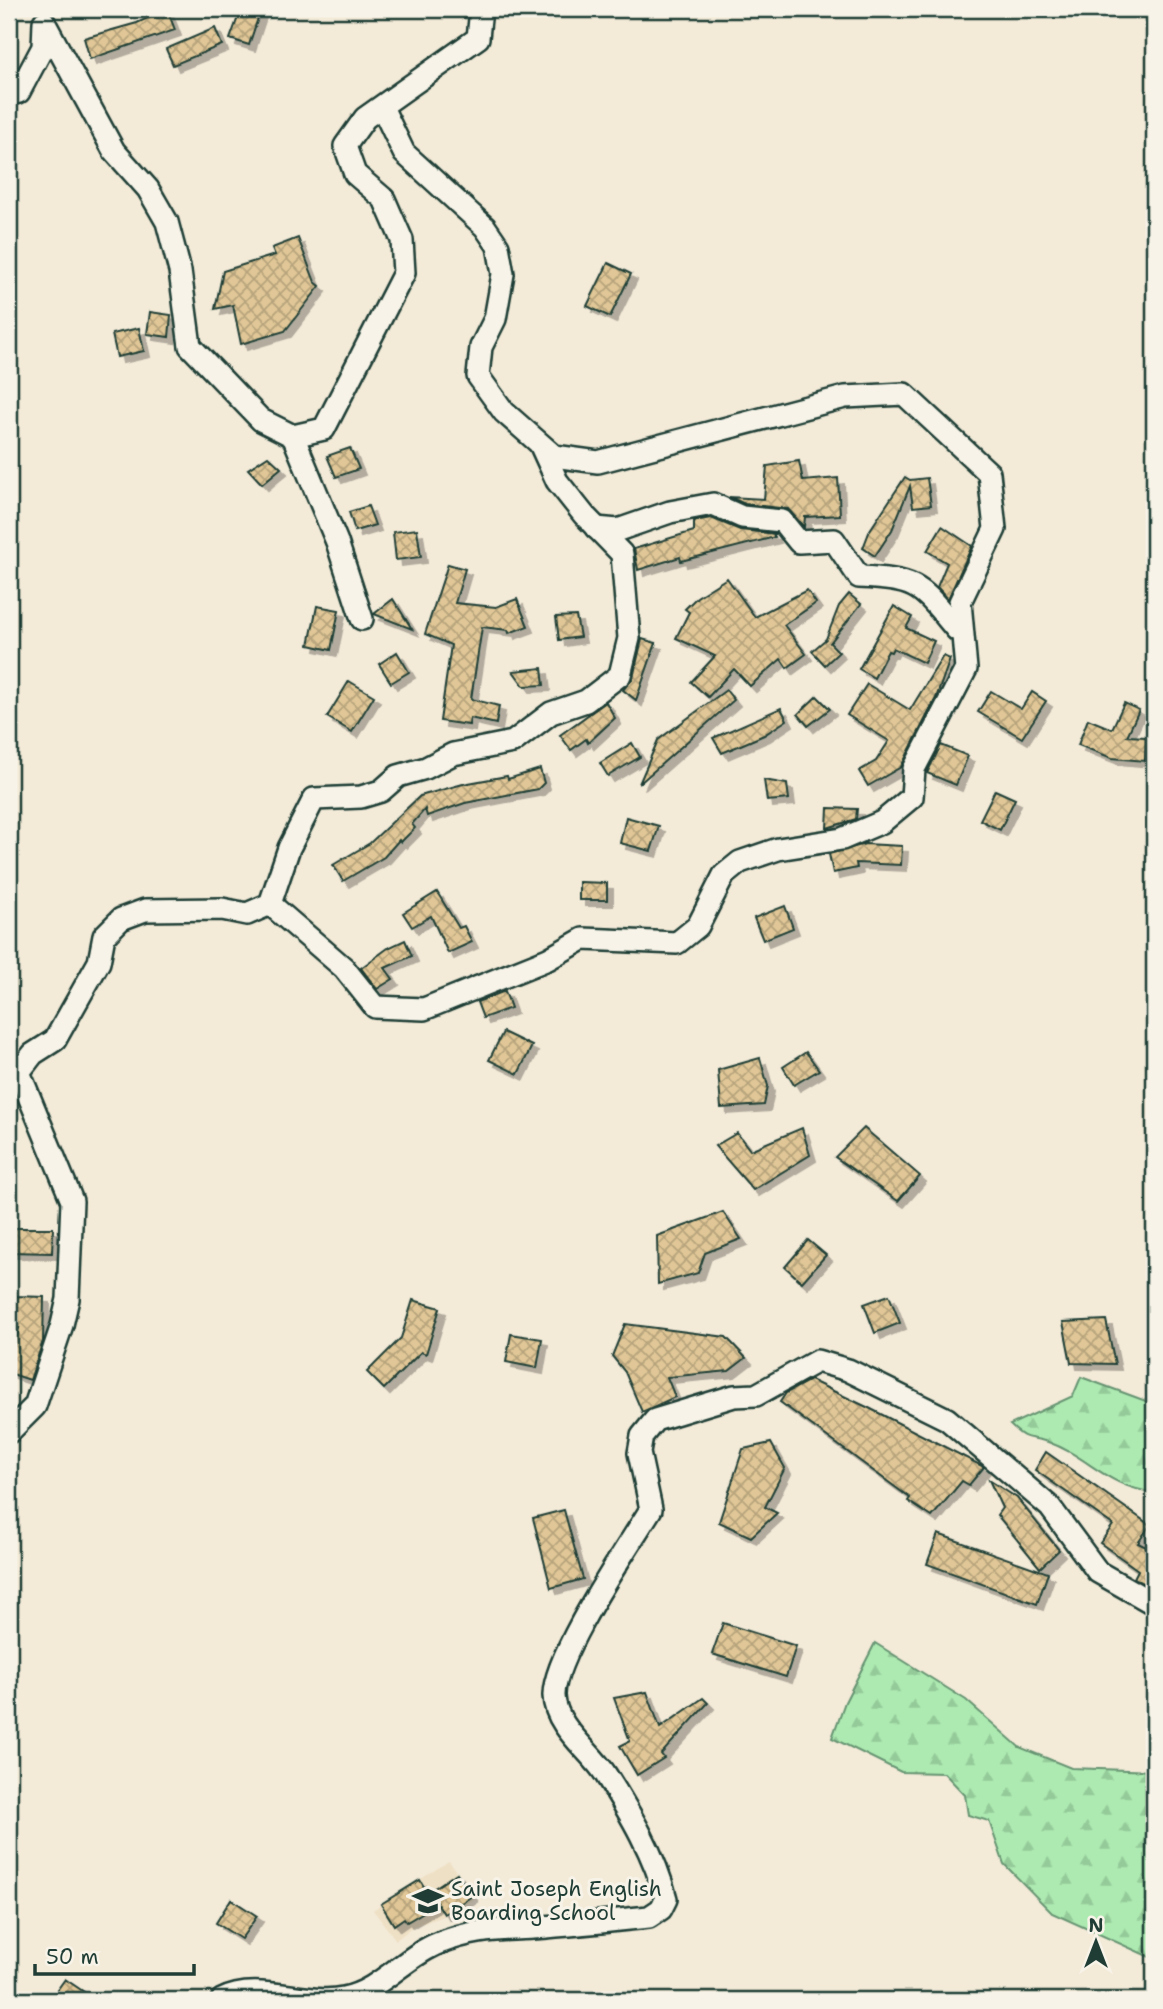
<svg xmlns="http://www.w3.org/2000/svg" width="1163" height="2009" font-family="'Shantell Sans',sans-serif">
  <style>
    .built { fill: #eee0c4 }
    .forest { fill: url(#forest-firs); stroke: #669472; stroke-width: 2 }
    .building { fill: url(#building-cross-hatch); stroke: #1f3d34; stroke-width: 2; filter: url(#shadow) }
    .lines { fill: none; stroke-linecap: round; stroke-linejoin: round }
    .minor-casing { stroke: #1f3d34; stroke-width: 26 }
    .minor { stroke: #f7f3e8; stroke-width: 21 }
    .labels { text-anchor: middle; stroke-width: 6; stroke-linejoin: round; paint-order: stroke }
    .poi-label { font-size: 21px; fill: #1f3d34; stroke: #f7f3e8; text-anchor: start }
  </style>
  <defs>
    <pattern id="forest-firs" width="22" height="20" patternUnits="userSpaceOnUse" patternTransform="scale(1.75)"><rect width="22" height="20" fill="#adeab1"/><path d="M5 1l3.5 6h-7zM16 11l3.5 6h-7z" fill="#94ca99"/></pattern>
    <pattern id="building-cross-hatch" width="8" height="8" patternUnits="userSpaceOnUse" patternTransform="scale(1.75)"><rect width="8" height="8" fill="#e1c797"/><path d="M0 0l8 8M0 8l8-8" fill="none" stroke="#b6a37c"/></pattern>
    <filter id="shadow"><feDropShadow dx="6" dy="6" stdDeviation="0" flood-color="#0004"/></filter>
  </defs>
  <rect width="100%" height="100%" fill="#f3ead8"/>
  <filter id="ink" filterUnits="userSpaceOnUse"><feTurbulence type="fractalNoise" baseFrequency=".0143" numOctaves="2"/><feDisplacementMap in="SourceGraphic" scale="14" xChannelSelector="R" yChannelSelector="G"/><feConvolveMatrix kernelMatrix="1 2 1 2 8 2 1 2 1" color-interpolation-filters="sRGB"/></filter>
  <g filter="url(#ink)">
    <path class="built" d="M449,1861L474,1899L441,1917L414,1926L396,1940L373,1910Z"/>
    <g class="forest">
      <path d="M1081,1377L1154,1404V1492C1108,1488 1088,1456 1048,1442C1027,1435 1029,1443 1010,1425L1073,1396Z"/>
      <path d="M875,1643L966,1700L1019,1747L1071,1768L1154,1771V1959L1052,1913L1004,1864L989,1821L968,1815L965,1795L944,1773L901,1772L832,1738L845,1702Z"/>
    </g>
    <g class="building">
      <path d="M167,9L175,30L90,59L84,38L137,23Z"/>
      <path d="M241,9H261L249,45L230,39Z"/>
      <path d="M215,28L222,45L173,65L166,49Z"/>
      <path d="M298,238L315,282L320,286L285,331L241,344L233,305L215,309L223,271L275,255L272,248Z"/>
      <path d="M608,263L631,274L610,317L587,306Z"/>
      <path d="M150,312L171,315L169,337L147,334Z"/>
      <path d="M139,328L144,351L117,357L112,334Z"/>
      <path d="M350,448L359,469L336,477L327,456Z"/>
      <path d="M268,456L281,468L262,484L248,469Z"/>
      <path d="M799,461L803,481L838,478L840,515L805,517L804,527L788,509L745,504L729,497L764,499L767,466Z"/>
      <path d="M905,477L910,480L927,478L931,505L913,507L910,486L892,530L875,556L863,548L870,530Z"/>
      <path d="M368,506L375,525L355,531L349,512Z"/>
      <path d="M711,518L740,530L776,534H773L775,537L681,561L680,557L638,570L634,549L694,531V521Z"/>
      <path d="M942,526L972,546L948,599L937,587L947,563L927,551Z"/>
      <path d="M417,529L421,557L396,560L393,532Z"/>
      <path d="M448,564L465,569L455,603L496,607L517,599L528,626L509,633L508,630L482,627L471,699L499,706L496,724L470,718L469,725L440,721L451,645L425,634Z"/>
      <path d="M727,578L755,617L807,590L816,603L784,625L806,654L787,668L781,659L750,686L734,669L708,697L691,682L715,656L676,638L689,612L685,609L697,597Z"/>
      <path d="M849,594L861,604L830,643L839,652L825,665L812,651L826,639L839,606Z"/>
      <path d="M393,599L412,629L374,614Z"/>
      <path d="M317,606L339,610L331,650L309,645Z"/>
      <path d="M894,606L912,617L906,628L934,641L924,663L893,648L891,652L888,651L874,678L859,669Z"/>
      <path d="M576,616L580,637L559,640L556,617Z"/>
      <path d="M642,639L656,643L636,700L623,690L633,678Z"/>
      <path d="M397,652L409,672L391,683L379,664Z"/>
      <path d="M943,656L950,659L936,698L901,767L868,786L859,771L876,761L889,741L847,715L867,684L910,710Z"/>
      <path d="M542,668L544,685L524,686L513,671Z"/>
      <path d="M349,681L374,696L352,732L327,717Z"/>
      <path d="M726,690L734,700L639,784L658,740Z"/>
      <path d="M991,691L1021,709L1032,692L1046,701L1022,738L978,712Z"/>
      <path d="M817,696L830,709L808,726L798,714Z"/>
      <path d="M606,702L615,718L588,743L586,739L571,750L560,735Z"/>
      <path d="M1124,703L1139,710L1127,736L1146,737L1145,761L1112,758L1078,745L1088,719L1112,729Z"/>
      <path d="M781,708L787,720L764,735L722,753L713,738Z"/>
      <path d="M632,743L640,757L608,776L600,763Z"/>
      <path d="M941,745L968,756L956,785L927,773Z"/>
      <path d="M540,769L544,783L538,789L465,803L427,816L425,809L412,824L415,828L401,842L399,840L384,857L343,881L333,865L370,843L420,796L463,784L507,776L508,779Z"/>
      <path d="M764,780L787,784L789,799L767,801Z"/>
      <path d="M995,790L1015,799L1000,830L980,820Z"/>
      <path d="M828,808L857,809L856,819L827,828Z"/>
      <path d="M626,817L659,826L651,851L620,843Z"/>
      <path d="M865,844L902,846L901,865L856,863L857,868L833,873L829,854Z"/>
      <path d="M579,882L607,883V900H579Z"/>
      <path d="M437,892L459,928L464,926L472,942L448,953L431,916L412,927L403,913Z"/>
      <path d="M785,906L793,928L763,940L754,918Z"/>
      <path d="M405,940L412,956L385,968L393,979L377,989L361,968L388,948Z"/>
      <path d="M505,991L511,1008L483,1018L477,1002Z"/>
      <path d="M503,1032L532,1046L518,1074L489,1060Z"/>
      <path d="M806,1052L819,1070L794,1085L783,1067Z"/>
      <path d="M760,1058L768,1086L764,1105L721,1108L718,1070Z"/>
      <path d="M802,1128L810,1155L753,1190L715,1146L737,1133L750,1150Z"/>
      <path d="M864,1128L920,1176L898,1201L835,1157Z"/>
      <path d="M723,1212L741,1239L705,1253L698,1273L658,1284L657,1236Z"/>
      <path d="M9,1228H53L52,1253L9,1252Z"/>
      <path d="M808,1240L826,1255L802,1282L785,1267Z"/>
      <path d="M889,1295L900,1323L875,1333L864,1304Z"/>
      <path d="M14,1296L44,1297L43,1341L30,1380L9,1373V1360L19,1328H13Z"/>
      <path d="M413,1300L440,1308L426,1354L421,1352L384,1389L367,1372L401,1338Z"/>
      <path d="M1106,1320L1115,1364L1071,1363L1063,1322Z"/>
      <path d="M625,1324L726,1337L746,1358L729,1371L667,1377L675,1397L642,1412L625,1372L612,1356Z"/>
      <path d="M511,1334L542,1339L537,1368L506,1362Z"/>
      <path d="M810,1380L869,1408L984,1467L969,1485L962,1481L932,1517L908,1501L910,1498L780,1402L786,1393Z"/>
      <path d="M771,1443L785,1468L765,1507L777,1513L751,1537L719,1522L743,1449Z"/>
      <path d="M1046,1452L1150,1525L1138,1543L1150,1549L1154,1540V1589L1134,1578L1138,1570L1100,1543L1113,1525L1035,1470Z"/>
      <path d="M989,1480L1017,1498L1059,1550L1040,1568L997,1515L1002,1508Z"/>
      <path d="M564,1510L583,1579L551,1588L533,1518Z"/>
      <path d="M938,1534L1048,1573L1037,1604L927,1564Z"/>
      <path d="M723,1623L796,1646L786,1677L712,1654Z"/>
      <path d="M647,1692L660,1728L703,1698L708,1703L661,1754L664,1758L637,1775L620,1746L630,1741L614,1698Z"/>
      <path d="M457,1873L472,1896L444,1914L430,1891Z"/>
      <path d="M420,1880L435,1905L407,1922L404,1918L394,1925L381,1904Z"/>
      <path d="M231,1899L257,1916L241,1939L216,1923Z"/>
      <path d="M65,1979L96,2000H50Z"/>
    </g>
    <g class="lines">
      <defs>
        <g id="minor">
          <path d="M9,95L19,92L43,47L44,22L114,151L148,189L167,222L180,271L190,346L261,420L293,436L324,429L404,273L402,240L384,199L355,174L345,146L365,118L478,38L481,9"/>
          <path d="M293,436L337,542L362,619"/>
          <path d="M596,528L618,530L670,512L713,504L742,517L782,521L799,542L834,540L859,577C920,580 919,585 957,630"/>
          <path d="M270,904L344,968L375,1007L424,1009L548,959L583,939L677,943L698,926L724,875L740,862L778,849L842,839L882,822L912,797L914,769L966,669L960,602L995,529L989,473L904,394L845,397L598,462L554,456L504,412L478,376L481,347L495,319L503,274L498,246L485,227L404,153L382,107"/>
          <path d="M9,1432L35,1406L62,1325L68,1299L72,1201L19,1072L33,1054L55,1040L99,962L104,936L121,919L145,910L222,909L247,914L270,904L289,848L314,799L361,797L381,791L398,776L426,768L453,754L513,742L551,713L586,701L620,675L629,638L622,554L584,515L557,481L541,446"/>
          <path d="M222,2000C257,1981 306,2006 343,1998C379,1992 405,1956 439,1943C475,1929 496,1930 533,1928C572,1925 611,1921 649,1917L661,1909L666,1899C655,1855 630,1813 606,1775C591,1751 555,1727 554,1696C553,1656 628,1547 651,1509L639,1453L642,1436L655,1420L734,1396L756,1395L817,1361L848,1370L947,1419L1050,1507L1098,1572L1154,1604"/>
        </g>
      </defs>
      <use href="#minor" class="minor-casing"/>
      <use href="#minor" class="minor"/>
    </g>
  </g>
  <defs>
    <symbol id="school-bare" viewBox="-9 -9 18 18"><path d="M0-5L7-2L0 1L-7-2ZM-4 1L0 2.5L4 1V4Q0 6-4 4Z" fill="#1f3d34" stroke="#f7f3e8" stroke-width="2.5" paint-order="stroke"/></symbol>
  </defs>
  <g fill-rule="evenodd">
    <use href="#school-bare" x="406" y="1879" width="44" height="44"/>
  </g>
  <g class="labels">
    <g class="poi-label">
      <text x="451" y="1896">Saint Joseph English<tspan x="451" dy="24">Boarding School</tspan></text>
    </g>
  </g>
  <rect width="1163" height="2009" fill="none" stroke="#f7f3e8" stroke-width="35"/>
  <rect x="18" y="18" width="1128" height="1974" fill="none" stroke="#1f3d34" stroke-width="2.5" filter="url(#ink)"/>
  <g transform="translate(1096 1942)" stroke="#f7f3e8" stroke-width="5" paint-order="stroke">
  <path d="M0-5L12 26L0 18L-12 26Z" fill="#1f3d34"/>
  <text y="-10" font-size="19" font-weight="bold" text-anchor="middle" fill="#1f3d34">N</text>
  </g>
  <path d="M35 1964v10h159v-10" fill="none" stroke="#1f3d34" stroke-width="3.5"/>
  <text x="46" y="1964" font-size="21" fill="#1f3d34" stroke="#f7f3e8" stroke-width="5" paint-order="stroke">50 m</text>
</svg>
